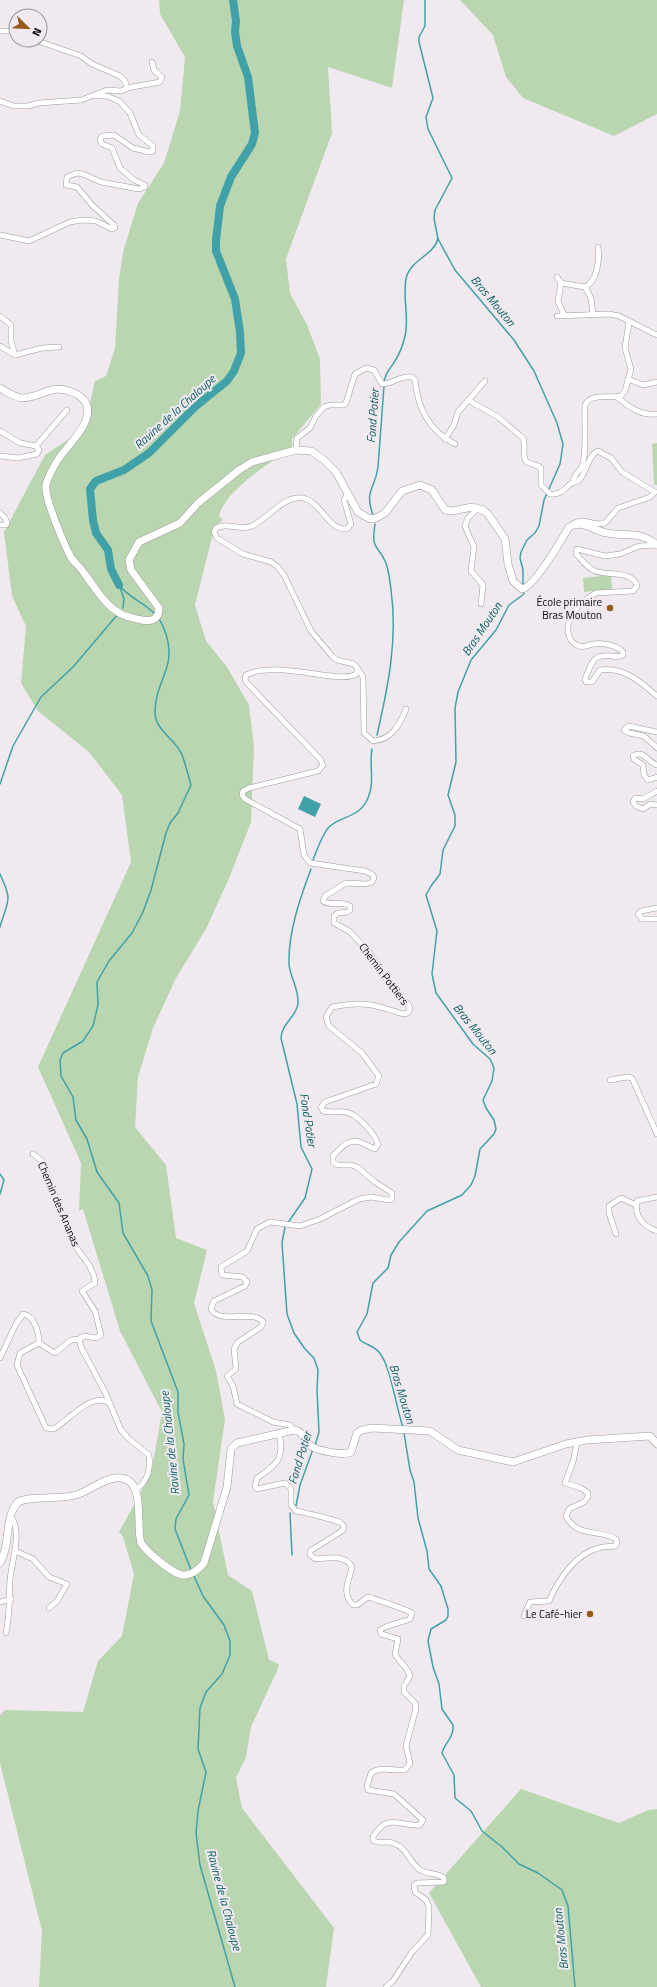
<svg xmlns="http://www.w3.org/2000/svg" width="657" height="1987" font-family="'Titillium Web',sans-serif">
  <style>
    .green { fill: #b9d6b0 }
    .water { fill: #41a1a8 }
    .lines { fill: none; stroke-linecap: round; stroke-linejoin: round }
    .stream { stroke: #41a1a8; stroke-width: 1.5 }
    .river { stroke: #41a1a8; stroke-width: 8 }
    .minor-casing { stroke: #9d989e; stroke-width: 6 }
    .secondary-casing { stroke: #9d989e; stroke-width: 8 }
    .minor { stroke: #fff; stroke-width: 5 }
    .secondary { stroke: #fff; stroke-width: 7 }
    .poi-dot { fill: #965a1b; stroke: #f0eaf0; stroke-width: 1.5 }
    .labels { text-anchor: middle; stroke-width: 4; stroke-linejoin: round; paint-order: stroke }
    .poi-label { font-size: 11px; fill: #0d0b0d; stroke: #f0eaf0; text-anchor: end }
    .street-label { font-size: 11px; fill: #0d0b0d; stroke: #f0eaf0 }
    .water-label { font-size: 12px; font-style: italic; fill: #0d5f64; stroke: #f0eaf0 }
  </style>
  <rect width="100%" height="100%" fill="#f0eaf0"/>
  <g class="green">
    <path d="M159,0H404L392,88L328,67L332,133L286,259L290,293L307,325L320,359L321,404L292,439V448C271,462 225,490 219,516L223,520L215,526L195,605L206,641L227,667L249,705L254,747L251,822L230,876L206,929L176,978L153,1028L138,1077L135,1127L166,1165L176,1238L207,1250L194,1303L216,1371L225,1419L213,1502L228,1575L252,1591L269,1660L279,1664L277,1671L251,1727L246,1757L236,1778L242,1808L334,1928L326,1987H39L42,1931L0,1763V1715L5,1710L83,1712L98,1661L122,1636L134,1574L123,1537L119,1532L151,1474L162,1412L120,1331L83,1209L79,1211L81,1163L38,1067L131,862L122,795L89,752L38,711L21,683L26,626L12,596L4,532L45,455L84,429L95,381L106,376L115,348L119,279L123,252L138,203L164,163L180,111L185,57L160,14Z"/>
    <path d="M460,0H657V114L614,136L523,98L506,77L493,35Z"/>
    <path d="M657,443V485H654L652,444Z"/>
    <path d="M611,575L612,589L584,592L583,578Z"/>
    <path d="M521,1789L619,1823L648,1810L657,1809V1987H481L429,1893Z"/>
  </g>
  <path class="water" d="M304,796L321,804L315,817L298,809Z"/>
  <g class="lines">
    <g class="stream">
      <path d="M425,0V26L419,37V42L433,98L426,117L428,129L452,178L435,210L434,218L438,239L455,270L514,340L534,371L557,423L563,444L560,464L544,500L539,526L535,533L527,540L521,552L520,558L523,570V585"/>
      <path d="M384,382C385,373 390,369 395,361C400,353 403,345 405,336C410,316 401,294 407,275C413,259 435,254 438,238"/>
      <path d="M373,515C364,490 375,490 378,467L384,386"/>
      <path d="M375,524C371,552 377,542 386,563C389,571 390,582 391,590C398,639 388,687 377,735"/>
      <path d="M119,585C129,598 145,603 156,615"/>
      <path d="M120,587L124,599L123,608"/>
      <path d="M158,618C162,622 164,629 166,634C177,668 155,681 155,712C155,731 176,739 182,755C186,765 188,775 191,785L178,813L170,823L166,833L151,890L143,912L132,933L109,961L97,982L98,1005L93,1026L83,1041L63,1053L60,1060L61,1076L73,1097L76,1120L87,1139L97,1172L119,1203L123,1233L148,1276L152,1290L151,1321L178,1392V1412L184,1444L183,1459L189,1495L176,1519L175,1529L191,1570"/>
      <path d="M0,784L13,746L41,697L73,667L118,614"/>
      <path d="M313,860C316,852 323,833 329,827C340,816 360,818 368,798C375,783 369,765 372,749"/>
      <path d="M311,869C300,898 288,933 289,964C290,977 299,989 298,1003C297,1017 282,1022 281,1038L297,1104L301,1147L312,1169L305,1198L285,1227L282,1243L287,1314L294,1333L305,1349L314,1358L318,1370L317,1390L319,1432L315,1446"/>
      <path d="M0,874C13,902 8,899 0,927"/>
      <path d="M0,1174L4,1180L0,1194"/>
      <path d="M403,1427C396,1408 391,1366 379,1352C374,1346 366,1345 360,1340L357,1332L367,1314L373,1283L388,1268L391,1255L399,1242L427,1211L462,1195L471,1185L475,1176L480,1149L494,1134L496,1129L494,1120L486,1108L483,1100L492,1081L494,1068L490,1059L473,1044L436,993L432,974L437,931L426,895L431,886L440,874L443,850L455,826V815L448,795L456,762L455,708L458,692L471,660L496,630L509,605L524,594L523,591"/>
      <path d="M404,1433L410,1470L414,1482L418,1518L427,1551L429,1569L441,1586L448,1609V1616L446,1620L431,1629L428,1641L433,1667L439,1684L442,1709L453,1725C454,1738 445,1742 442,1753L454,1775L455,1798L471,1811L482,1831L502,1847L519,1864L538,1873L562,1890L568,1906L575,1987"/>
      <path d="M296,1506L300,1485L313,1449"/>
      <path d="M290,1513L292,1555"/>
      <path d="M194,1576L203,1596L224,1625L230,1641V1655L222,1674L206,1692L200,1708L198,1749L206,1772L198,1811L196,1833L200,1865L235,1987"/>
    </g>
    <path class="river" d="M119,585L111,569L108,550L96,533L93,520L90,489L96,481L124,470L149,453L195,407L227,381L234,371L241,353L240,332L235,299L216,251V240L220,206L231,177L252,144L255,133L248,77L237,46L235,32L236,21L233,0"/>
    <defs>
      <g id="minor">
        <path d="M0,31H16"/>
        <path d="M127,88L160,82L162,77L154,70L152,62"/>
        <path d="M0,101L14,106H28L39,103L81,100L107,90L121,91L127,88L125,81L120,76L92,64L81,56L35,40"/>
        <path d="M0,235L29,241L70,222L82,220L96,221L112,229L115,228L114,225L93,206L77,187L66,185L67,177L77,173L83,174L101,182L139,189L145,187V185L134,180L120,168L112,148L102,144L100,139L102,136L114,135L133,148L149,152L153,151V146L139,135L130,113L119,101L107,96H96"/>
        <path d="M557,277L561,283L558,301L564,315"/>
        <path d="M561,283L585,287L591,298L593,315"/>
        <path d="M585,287C597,282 600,259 598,247"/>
        <path d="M0,316L11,325V341L15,355"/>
        <path d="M557,316L609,314L619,316L657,335"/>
        <path d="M0,346L15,355L42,348L59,347"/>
        <path d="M628,379L643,385L657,382"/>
        <path d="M617,397C629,407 641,416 657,414"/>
        <path d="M468,400L498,417L523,438C526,444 522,456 526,461C530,465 537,464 541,468V485L550,494C559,495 563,491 569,485C573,482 577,483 580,479C587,471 588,455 598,451L611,458L622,472L655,492L650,497L618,508L605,523C592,527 583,515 572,525"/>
        <path d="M0,431L20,443L36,446L39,450L37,454L18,458L0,456"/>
        <path d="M445,439L454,425L458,412L485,381"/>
        <path d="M36,446L67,410"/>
        <path d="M296,450L297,438L310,428L316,416L324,407L330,405H344L346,403L355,374L366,368L374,370L382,384C393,384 401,375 412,377L415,380C418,408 428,430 455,444"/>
        <path d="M573,482C573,475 582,470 583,463C587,444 584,424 585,405C591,392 609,399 621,396L625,391L631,369L625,348L629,322"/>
        <path d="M478,508L468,518L465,526L474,547L471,571L483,585L481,604"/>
        <path d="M0,513L5,518L7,523L6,525H0"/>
        <path d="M657,545L639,546L620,554L605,556L577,549L576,554C582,560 587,568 595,571C607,576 633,570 637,586L633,591L596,593C585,599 572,610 569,622C566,631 569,643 579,646C584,648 589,644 594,644C602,642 618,646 623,652V655C619,657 617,657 613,656C592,654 593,661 585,679L586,682H592L600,670C623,666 641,682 657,696"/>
        <path d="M358,669L363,677L364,733L373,741C392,740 400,724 406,709"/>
        <path d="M657,732L629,726L624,730L629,733L644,736L657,748"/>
        <path d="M657,765C648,763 645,749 633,756L634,759L643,765L644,775L648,780L657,777"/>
        <path d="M657,791L643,799L635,798L633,802L636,806L643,809L650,804L657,805"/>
        <path d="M657,908L641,911L638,914L642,919H657"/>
        <path d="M610,1080L627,1077L632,1078L657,1134"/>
        <path d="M33,1154L42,1161L74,1244L89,1265L94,1276L95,1283L82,1291L95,1311L101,1335L96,1338L84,1336L79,1339"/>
        <path d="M657,1197L637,1201C634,1217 644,1227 657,1231"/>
        <path d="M616,1234L609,1213V1206L621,1198L636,1205"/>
        <path d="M39,1343L55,1353L71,1340L79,1339L81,1347L105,1392L121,1430L129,1439L149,1455C151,1469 147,1482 136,1490"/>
        <path d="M39,1343L20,1353L17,1365L46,1428L54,1429C68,1420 93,1391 109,1403"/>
        <path d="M0,1358L16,1324L23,1314C35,1316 39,1333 39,1343"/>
        <path d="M294,1430L290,1425L273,1422L237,1404L233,1386L227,1376L236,1369L234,1349L238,1342L261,1327L263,1322C254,1309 219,1325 211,1309L214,1301L245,1286L247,1282L243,1277L222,1275L221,1267L247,1251L257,1229L270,1222L300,1226L320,1219L359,1199L371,1197L389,1200L392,1199V1193L375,1182L357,1167L351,1165H338L333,1162V1156C340,1149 348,1138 360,1142C365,1144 370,1147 375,1149L378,1144C375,1134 357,1114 346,1112C339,1111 331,1113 323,1111L321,1107L325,1102L376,1084L379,1076L362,1053L329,1026L326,1017L332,1007C363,1001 373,1004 403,1014L408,1013L410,1009L408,1004L392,988L370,953L349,931L334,923V916L338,913L348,912L350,910V906C342,900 331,907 323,901L325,896L346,883L366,884L372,882L374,878L373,875L365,871L310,863L304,855L300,829L245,799L242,795L243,791L249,788L318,771L323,765L320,759L246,682L245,679L246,675C277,659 341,685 356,674L358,669L354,664L337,660L332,656L311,631L284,575L277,566L271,562L243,554L217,538L214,532L216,528C227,522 241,531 252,526C269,518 286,492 306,499C322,504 328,530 347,529L351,524L344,500L348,493"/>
        <path d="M279,1433C285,1458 277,1465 257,1478L255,1487L257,1489L285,1483L291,1489V1505L296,1511C302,1512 337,1520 341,1523C344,1525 343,1525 344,1528L342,1531L310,1551V1555L316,1559C328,1558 345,1554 352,1567C349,1581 341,1593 353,1605H357L368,1597C372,1598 410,1611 412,1613L410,1619C401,1623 388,1624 380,1630L381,1634L398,1639L395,1654C399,1662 408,1667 410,1676L404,1686V1692L415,1703L416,1708L406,1746L410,1763L405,1770C394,1771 381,1766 371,1773L367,1786L368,1790L394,1794L423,1820L420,1825C405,1827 389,1815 378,1830C375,1834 372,1835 373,1840C378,1845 386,1840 393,1843C407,1848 408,1860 419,1869C426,1875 437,1872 444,1878V1882L417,1883L414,1885L415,1892L426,1900L429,1907L428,1935L412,1952L393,1981L386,1987"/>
        <path d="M15,1551L33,1559L49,1577L67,1584L57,1601L49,1608"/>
        <path d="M0,1602L11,1599"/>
        <path d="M524,1616L530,1602L549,1601C558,1580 576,1553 599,1548C604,1546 610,1547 615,1546L617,1543L616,1539C600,1529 576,1538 566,1516L569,1509L584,1502L588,1497V1493L581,1488L565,1483L573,1462L577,1443"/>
        <path d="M6,1633C10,1614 9,1599 10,1580C11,1564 23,1531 11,1517"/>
      </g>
      <g id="secondary">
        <path d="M0,388C7,392 13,397 22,398C42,398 52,382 74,393C79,395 83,398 86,403C95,421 68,445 59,458C54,466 48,476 46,485C44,498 65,547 72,559C76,564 81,568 84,573C95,587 107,610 126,616C137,619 159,628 159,608L131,570L129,560L139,542L180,523L198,503L239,470L252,462L296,450L311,451L324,460L336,472L358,512L370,519L376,518L385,513L402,491L420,485L432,490L445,510L452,511L472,507L483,510L488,514L505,539L508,564L513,581L522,589C534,587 562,539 569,527C584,519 593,531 607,533C627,537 639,530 657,545"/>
        <path d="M0,1563C11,1545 4,1517 18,1502C31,1495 59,1500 76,1495C89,1491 101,1480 115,1478C148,1474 135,1525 141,1543C147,1552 175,1577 186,1575C194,1574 199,1569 204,1563L227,1487L231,1449L237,1443L294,1430C304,1431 304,1441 311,1446C318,1451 345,1456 351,1452L357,1433L362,1430L372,1428L430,1431L458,1450L513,1462L566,1444L587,1440L650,1436L657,1444"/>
      </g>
    </defs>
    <use href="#minor" class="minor-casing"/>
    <use href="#secondary" class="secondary-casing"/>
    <use href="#minor" class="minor"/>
    <use href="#secondary" class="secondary"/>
  </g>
  <g class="poi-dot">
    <circle cx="610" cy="608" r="4"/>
    <circle cx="590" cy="1614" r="4"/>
  </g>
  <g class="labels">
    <g class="poi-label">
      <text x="602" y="606">École primaire<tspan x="602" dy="13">Bras Mouton</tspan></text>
      <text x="582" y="1618">Le Café-hier</text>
    </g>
    <g class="street-label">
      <text transform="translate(384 974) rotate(53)" y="4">Chemin Pottiers</text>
      <text transform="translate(59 1204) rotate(67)" y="4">Chemin des Ananas</text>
    </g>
    <g class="water-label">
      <text transform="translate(493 301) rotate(50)" y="4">Bras Mouton</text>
      <text transform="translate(175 412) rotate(-42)" y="4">Ravine de la Chaloupe</text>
      <text transform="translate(373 416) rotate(-86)" y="4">Fond Potier</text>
      <text transform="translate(482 629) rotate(-56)" y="4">Bras Mouton</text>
      <text transform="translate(475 1029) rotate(51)" y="4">Bras Mouton</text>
      <text transform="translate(308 1120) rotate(81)" y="4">Fond Potier</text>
      <text transform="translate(402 1394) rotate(73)" y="4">Bras Mouton</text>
      <text transform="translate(170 1443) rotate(-96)" y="4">Ravine de la Chaloupe</text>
      <text transform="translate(300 1458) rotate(-73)" y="4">Fond Potier</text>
      <text transform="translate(224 1900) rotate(75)" y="4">Ravine de la Chaloupe</text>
      <text transform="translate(561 1939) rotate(-96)" y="4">Bras Mouton</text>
    </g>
  </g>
  <g transform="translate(28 28) rotate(114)"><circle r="19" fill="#f0eaf0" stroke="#959195"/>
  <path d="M0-3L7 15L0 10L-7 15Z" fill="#965a1b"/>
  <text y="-6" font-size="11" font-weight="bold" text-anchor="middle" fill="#0d0b0d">N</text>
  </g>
</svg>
